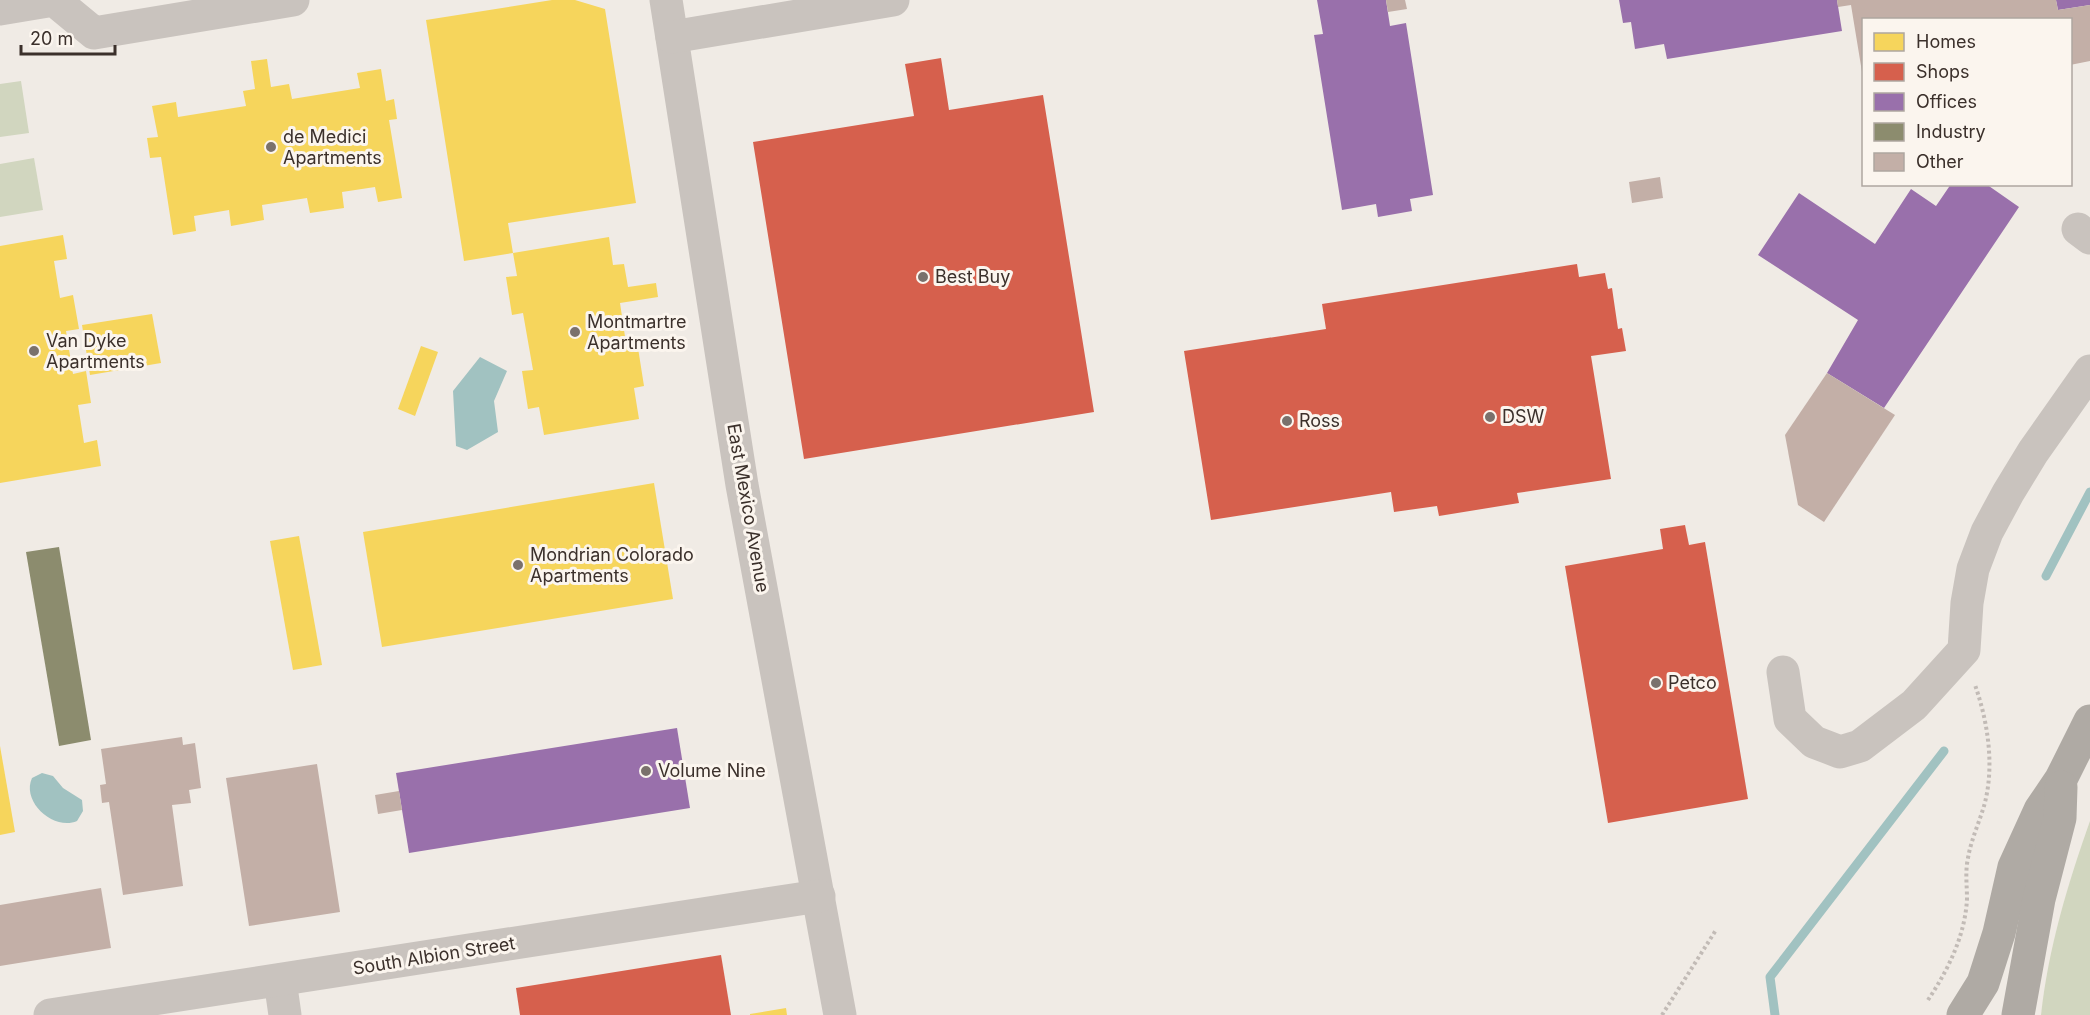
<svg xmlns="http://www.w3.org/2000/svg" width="2090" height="1015" font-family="Inter,sans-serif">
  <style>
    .green { fill: #d1d6bf }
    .water { fill: #a1c2c1 }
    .homes { fill: #f6d55c }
    .shops { fill: #d6604d }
    .offices { fill: #9970ab }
    .industry { fill: #8c8c6e }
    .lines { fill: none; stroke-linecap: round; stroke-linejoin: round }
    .stream { stroke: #a1c2c1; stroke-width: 9 }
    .building { fill: #c3afa7 }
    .path { stroke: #c2bbb6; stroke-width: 4; stroke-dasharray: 3 3; stroke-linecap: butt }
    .minor { stroke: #c9c3be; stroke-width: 33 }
    .highway { stroke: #afaaa4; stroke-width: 33 }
    .poi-dot { fill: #7a716c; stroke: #fbf5ee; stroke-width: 2 }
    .labels { text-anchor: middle; stroke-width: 6; stroke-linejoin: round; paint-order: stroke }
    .poi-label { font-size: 18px; fill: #3b302b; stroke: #fbf5ee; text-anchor: start }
    .street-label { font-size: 18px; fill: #3b302b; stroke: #fbf5ee }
  </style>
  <rect width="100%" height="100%" fill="#f0ebe5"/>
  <g class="green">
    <path d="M21,81L29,133L0,137V84Z"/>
    <path d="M34,158L43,210L0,217V164Z"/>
    <path d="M2090,821V1015H2041C2048,949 2068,883 2090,821Z"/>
  </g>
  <g class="water">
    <path d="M480,357L507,371L494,401L498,432L467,450L456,446L453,391Z"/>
    <path d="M42,773L53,776L63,788L82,800L83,811L77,821C54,831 21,802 32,778Z"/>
  </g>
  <g class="homes">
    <path d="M552,0H575L605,9L636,203L508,223L513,253L609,237L613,265L624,264L628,287L656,283L658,297L620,303L627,350L638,348L644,386L634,388L639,419L544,435L539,407L528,409L522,371L533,370L523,313L512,315L506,277L517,276L513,253L464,261L426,20Z"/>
    <path d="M267,59L271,87L289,84L292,99L360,88L357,73L381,69L386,101L394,99L397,119L389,120L402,198L378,202L375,187L342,192L344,208L310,213L307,198L262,205L264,220L231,226L229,210L194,216L196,231L173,235L161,157L150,158L147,138L158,137L152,106L176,102L178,117L246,106L243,91L255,89L251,61Z"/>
    <path d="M63,235L67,259L54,261L60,298L73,295L79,329L66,331L73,374L86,371L91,403L78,405L84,443L97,440L101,466L0,483V246Z"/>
    <path d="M152,314L161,363L90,375L82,325Z"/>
    <path d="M421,346L438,352L415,416L398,409Z"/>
    <path d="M654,483L673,599L382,647L363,532Z"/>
    <path d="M299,536L322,665L293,670L270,541Z"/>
    <path d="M0,746L15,832L0,835Z"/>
    <path d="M786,1008L787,1015H750V1014Z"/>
  </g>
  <g class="shops">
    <path d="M941,58L949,110L1043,95L1094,412L804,459L753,142L914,116L905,64Z"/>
    <path d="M1577,264L1579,277L1605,273L1608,289L1612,288L1618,329L1622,328L1626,351L1591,356L1611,479L1517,493L1519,503L1439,516L1437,506L1394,512L1391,492L1211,520L1184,351L1326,329L1322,304Z"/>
    <path d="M1685,525L1689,545L1705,542L1748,799L1608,823L1565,566L1663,549L1660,529Z"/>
    <path d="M721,955L731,1015H520L516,988Z"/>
  </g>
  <g class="offices">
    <path d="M1317,0H1386L1390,26L1406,23L1433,195L1410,199L1412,211L1378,217L1376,204L1342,210L1314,35L1323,34Z"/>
    <path d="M1619,0H1837L1842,31L1667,59L1664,44L1635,49L1631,22L1623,23Z"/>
    <path d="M2056,0H2090V5L2058,10Z"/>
    <path d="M1951,184H1986L2019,207L1884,408L1827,373L1858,320L1758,255L1799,193L1875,244L1911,189L1936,206Z"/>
    <path d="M677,728L690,808L409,853L396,773Z"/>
  </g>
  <path class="industry" d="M59,547L91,740L59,746L26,552Z"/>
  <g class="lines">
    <g class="stream">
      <path d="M2046,576L2090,492"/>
      <path d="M1775,1015L1770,977L1944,751"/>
    </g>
  </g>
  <g class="building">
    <path d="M1386,0H1405L1407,9L1388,12Z"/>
    <path d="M1837,0H2056L2058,10L2090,5V61L2070,65V20H1864L1862,72L1851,5L1838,7Z"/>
    <path d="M1660,177L1663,198L1632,203L1629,182Z"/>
    <path d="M1827,373L1895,415L1824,522L1798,505L1785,435Z"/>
    <path d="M182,737L183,745L195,743L201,788L189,790L191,803L172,805L183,886L123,895L109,802L102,803L100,785L106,784L101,749Z"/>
    <path d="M317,764L340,912L249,926L226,778Z"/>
    <path d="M399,791L402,810L378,814L375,795Z"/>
    <path d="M101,888L111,948L0,966V905Z"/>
  </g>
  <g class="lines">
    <g class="path">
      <path d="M1928,1000C1948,970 1965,936 1967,899C1967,885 1965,872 1968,858C1971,840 1979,823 1984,806C1995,767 1988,722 1975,685"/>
      <path d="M1662,1015L1716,930"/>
    </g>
    <g class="minor">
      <path d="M666,0L742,485L840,1015"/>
      <path d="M0,9L54,0L94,33L293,0"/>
      <path d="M672,37L893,0"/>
      <path d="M2078,229L2090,238"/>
      <path d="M1783,672L1790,719L1814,742L1840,752L1860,746L1914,705L1964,650L1967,603L1973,569L1987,532L2008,493L2033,452L2090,371"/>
      <path d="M280,980L285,1015"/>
      <path d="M50,1015L819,896"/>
    </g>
    <g class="highway">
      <path d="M1963,1015L1983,983L1999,933L2014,867L2040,810L2061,779L2090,721"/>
      <path d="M2018,1015L2039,899L2060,818L2061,787"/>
    </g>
  </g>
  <g class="poi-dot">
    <circle cx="271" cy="147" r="6"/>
    <circle cx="923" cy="277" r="6"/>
    <circle cx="575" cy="332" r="6"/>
    <circle cx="34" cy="351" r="6"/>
    <circle cx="1490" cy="417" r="6"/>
    <circle cx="1287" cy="421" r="6"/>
    <circle cx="518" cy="565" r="6"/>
    <circle cx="1656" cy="683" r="6"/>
    <circle cx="646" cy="771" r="6"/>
  </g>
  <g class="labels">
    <g class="poi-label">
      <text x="283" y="143">de Medici<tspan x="283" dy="21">Apartments</tspan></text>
      <text x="935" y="283">Best Buy</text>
      <text x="587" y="328">Montmartre<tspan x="587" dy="21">Apartments</tspan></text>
      <text x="46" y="347">Van Dyke<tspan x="46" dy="21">Apartments</tspan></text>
      <text x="1502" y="423">DSW</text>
      <text x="1299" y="427">Ross</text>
      <text x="530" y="561">Mondrian Colorado<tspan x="530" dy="21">Apartments</tspan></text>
      <text x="1668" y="689">Petco</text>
      <text x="658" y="777">Volume Nine</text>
    </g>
    <g class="street-label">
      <text transform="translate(748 508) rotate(80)" y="6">East Mexico Avenue</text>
      <text transform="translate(434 956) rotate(-9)" y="6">South Albion Street</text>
    </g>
  </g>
  <rect x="1862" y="18" width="210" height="168" fill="#fbf5ee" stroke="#aea6a0" stroke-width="1.5"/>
  <rect x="1874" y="33" width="30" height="18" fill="#f6d55c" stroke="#aea6a0" stroke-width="1.5"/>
  <text x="1916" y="48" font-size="18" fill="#3b302b">Homes</text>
  <rect x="1874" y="63" width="30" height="18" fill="#d6604d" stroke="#aea6a0" stroke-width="1.5"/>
  <text x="1916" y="78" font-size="18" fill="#3b302b">Shops</text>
  <rect x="1874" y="93" width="30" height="18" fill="#9970ab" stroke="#aea6a0" stroke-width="1.5"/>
  <text x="1916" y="108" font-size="18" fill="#3b302b">Offices</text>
  <rect x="1874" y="123" width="30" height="18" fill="#8c8c6e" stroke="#aea6a0" stroke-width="1.5"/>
  <text x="1916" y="138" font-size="18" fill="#3b302b">Industry</text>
  <rect x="1874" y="153" width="30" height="18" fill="#c3afa7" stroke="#aea6a0" stroke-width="1.5"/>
  <text x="1916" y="168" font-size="18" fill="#3b302b">Other</text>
  <path d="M21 45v9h94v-9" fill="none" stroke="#3b302b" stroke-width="3"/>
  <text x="30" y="45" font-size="18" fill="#3b302b" stroke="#fbf5ee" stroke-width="4.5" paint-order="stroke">20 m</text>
</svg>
